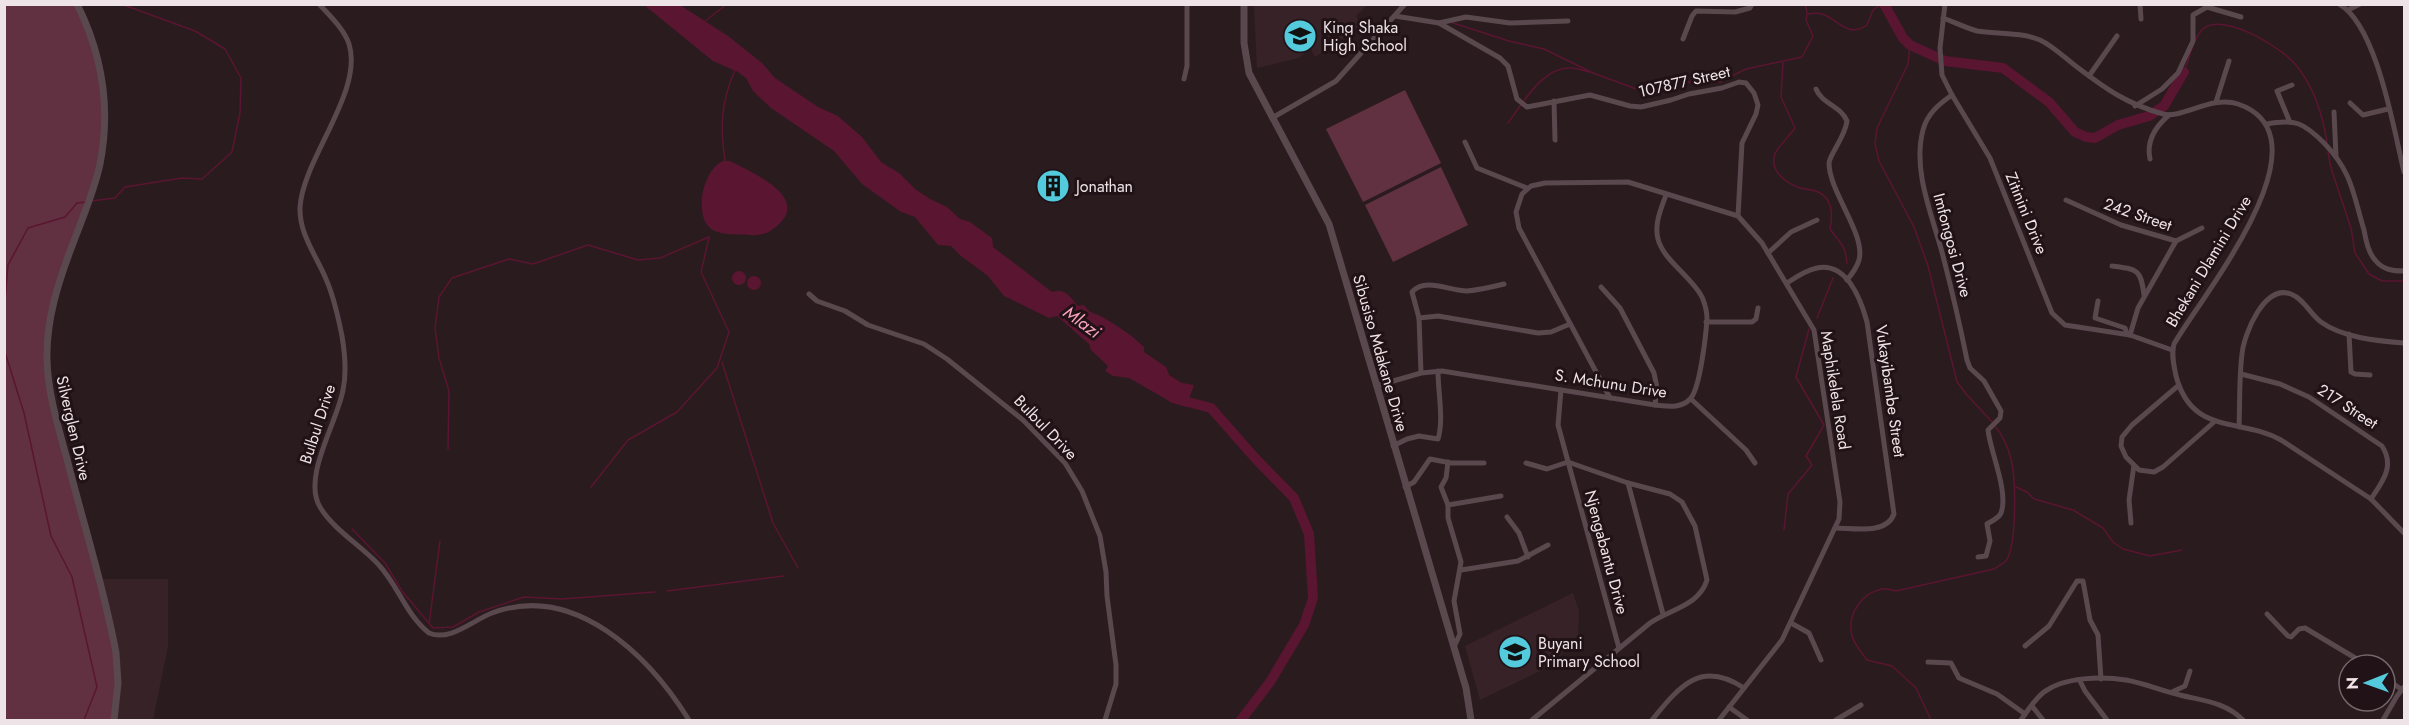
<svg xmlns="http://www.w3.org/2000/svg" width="2409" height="725" font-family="Jost,sans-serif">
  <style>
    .built { fill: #372228 }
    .green { fill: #613141 }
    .water { fill: #5a1531 }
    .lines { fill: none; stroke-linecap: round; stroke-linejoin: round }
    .stream { stroke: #5a1531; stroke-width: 1.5 }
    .river { stroke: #5a1531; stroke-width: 10 }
    .street { stroke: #59484d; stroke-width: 5 }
    .secondary { stroke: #59484d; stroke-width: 7 }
    .labels { text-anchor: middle; stroke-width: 6; stroke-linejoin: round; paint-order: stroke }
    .poi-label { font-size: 16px; fill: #eee3e6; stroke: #201216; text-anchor: start }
    .street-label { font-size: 16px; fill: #eee3e6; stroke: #201216 }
    .water-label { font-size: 18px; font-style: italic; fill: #faa4bf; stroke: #201216 }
  </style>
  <rect width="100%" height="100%" fill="#2a1b1f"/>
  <g class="built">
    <path d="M1254,5V4L1367,5L1356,16L1362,25L1315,57L1310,48L1299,58L1257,68Z"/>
    <path d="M98,579H168V646L153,720H114Z"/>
    <path d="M1573,593L1579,611L1578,636L1558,658L1538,672L1480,700L1465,646Z"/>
  </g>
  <g class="green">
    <path d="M4,5H76L86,23L103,90L101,156L50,312L49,391L116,652L114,720H5Z"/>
    <path d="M1405,90L1441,163L1363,202L1326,129Z"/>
    <path d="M1441,167L1468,225L1393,262L1365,205Z"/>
  </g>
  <g class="water">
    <path d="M644,5H680L728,36L762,63L775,78L818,107L838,116L862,137L881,162L899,173L915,189L930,199L947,207L960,219L970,222L992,238L993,247L1052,292C1066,288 1070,297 1078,306L1084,305C1091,315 1094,312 1104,318C1119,327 1132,335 1144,347V352L1166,367L1169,375L1182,383L1194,385L1186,407L1171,402L1129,378L1113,376L1105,371L1108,366L1091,350L1089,344L1057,316L1049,318L1004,296L988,276L961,256L951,246L938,245L915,217L901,212L862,184L834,151L771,108L753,91L746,78L738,72L713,61Z"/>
    <path d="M730,161C751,172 809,196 779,224C770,233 762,236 750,235C739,234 719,236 710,228C694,213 703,172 721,162C724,160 727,161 730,161Z"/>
    <circle cx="739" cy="278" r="7"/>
    <circle cx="754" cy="283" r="7"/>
  </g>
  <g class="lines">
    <g class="stream">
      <path d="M1805,4L1807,12"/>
      <path d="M704,22L727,4"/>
      <path d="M1453,23L1509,41L1544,49L1593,73L1639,90L1658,92L1685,82H1720L1746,69L1802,57L1813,36L1806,20L1807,14C1811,14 1818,12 1822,14C1837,18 1847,39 1867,25L1873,10L1881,4"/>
      <path d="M1910,45L1908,64L1877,128L1875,144L1879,161L1914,227L1928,266L1957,382L1967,395L1992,422"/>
      <path d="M1783,62L1781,97L1795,128C1790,135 1777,148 1775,154C1769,171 1786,183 1800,188C1806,190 1813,189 1818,192C1833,199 1833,215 1830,229C1840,243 1845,244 1847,263"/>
      <path d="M2184,72C2189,60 2193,38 2203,29C2224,11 2287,50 2299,69C2314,89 2323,117 2327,142"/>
      <path d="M1508,123C1523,103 1543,66 1571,68C1577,68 1584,71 1590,72"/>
      <path d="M2328,152L2331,168L2351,228L2355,253L2369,274L2382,281H2404"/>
      <path d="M725,161C720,126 721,102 735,70"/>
      <path d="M91,201L115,198L125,187L182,178L202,179L232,152L240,113L241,78L225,49L195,31L121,4"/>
      <path d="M4,312L8,265L28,228L65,217L77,203L86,202"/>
      <path d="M1817,318L1833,278"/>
      <path d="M4,349L24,413L51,536L72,577L97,687L84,720"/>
      <path d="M722,362L773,523L798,568"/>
      <path d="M448,449L449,391L439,358L435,328L439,297L452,278L509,259L533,264L588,245L638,260L660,258L709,237"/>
      <path d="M591,487L628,440L677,412L717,368L729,332L701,272L709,238"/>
      <path d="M2016,487L2027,492L2034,499L2073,510L2103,528L2113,542L2123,549L2150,556L2182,550"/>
      <path d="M352,529L385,563L402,591L433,628L453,627L479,612L524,597L562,599L655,592"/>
      <path d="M1784,530L1788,494L1812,465L1806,456L1824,425L1796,377L1809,329"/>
      <path d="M667,591L784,576"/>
      <path d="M429,624L440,541"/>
      <path d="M1931,720L1916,688L1892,666L1867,660C1862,653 1854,644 1852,636C1847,616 1860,593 1882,589C1886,588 1892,590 1896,591L1994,569C1998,566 2003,564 2006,561C2017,545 2016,479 2011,459C2008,447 2003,436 1995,426"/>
    </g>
    <g class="river">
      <path d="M1884,4L1903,38L1910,45L1945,61L2003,68L2049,102L2075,132L2086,137L2095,138L2118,125L2149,116L2164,106L2184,72"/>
      <path d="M1173,398L1211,408L1255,458L1294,498L1309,534L1313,598L1304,625L1270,682L1241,720"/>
    </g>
    <g class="street">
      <path d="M319,4C330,16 344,29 349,44C364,91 303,159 300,207C299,234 316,255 326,279C334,297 338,316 342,336C345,354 347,372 343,390C337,423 302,477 320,507C332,528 361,546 378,564C398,585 406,615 429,633C450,642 473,620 492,613C575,582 649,656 689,720"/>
      <path d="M1945,4L1940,48L1942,75L1952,95L1990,158L2052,313L2065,325L2130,335L2172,350"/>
      <path d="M2140,4L2141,19"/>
      <path d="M2339,4C2377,25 2394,131 2404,172"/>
      <path d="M2348,10L2360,4"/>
      <path d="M1395,16L1439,23L1500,58L1508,66L1517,99L1527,107L1590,95L1630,106L1641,107L1671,100L1689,94L1722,88L1739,82L1746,83L1754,93L1758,105L1756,114L1742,143L1738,216"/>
      <path d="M1943,18C1954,22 1966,28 1977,31C1997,34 2021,32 2040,40C2053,46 2065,58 2077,67C2106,89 2127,104 2163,114C2182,119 2212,95 2238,104C2334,137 2200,298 2174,344C2171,354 2174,366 2176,376C2192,436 2240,417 2281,440L2371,499L2404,533"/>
      <path d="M1439,23L1466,17L1510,23L1568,21"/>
      <path d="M1683,39L1692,16L1696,11L1735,12L1750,8L1752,4"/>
      <path d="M2089,76L2117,36"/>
      <path d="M1184,79L1187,66V4"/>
      <path d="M1816,89C1822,104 1841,106 1847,121C1845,137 1830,154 1829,163C1829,192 1866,234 1859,260C1857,267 1852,274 1847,280"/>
      <path d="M1952,95C1939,104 1927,114 1923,130C1912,171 1933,217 1943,256C1952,291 1960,325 1967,360L1970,368L1984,381L2001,411L2000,418L1988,430C1990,451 2009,492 2001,513C1999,518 1992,521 1987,524L1990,541L1986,556L1978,557"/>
      <path d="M1554,101L1555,140"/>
      <path d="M2216,102L2229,61"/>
      <path d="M2350,103L2363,115L2388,109"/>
      <path d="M2135,106L2162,89L2178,73L2193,41V15L2207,7L2241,17"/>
      <path d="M2334,112L2336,156"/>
      <path d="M1272,118L1336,81L1405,4"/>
      <path d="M2289,120L2277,91L2292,85"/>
      <path d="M2267,124C2295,119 2303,122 2324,143C2352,172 2353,193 2364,230C2366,240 2368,252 2375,260C2383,270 2393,271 2404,271"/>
      <path d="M1465,142L1477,168L1527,188"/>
      <path d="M2150,159C2146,141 2156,126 2169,115"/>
      <path d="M2066,200L2121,225L2176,241"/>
      <path d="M1768,253L1791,232L1817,220"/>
      <path d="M2112,266C2137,269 2141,269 2144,295"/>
      <path d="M1787,283C1796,277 1806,270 1817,268C1847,262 1861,300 1867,322L1894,514C1886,535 1854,528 1835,528"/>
      <path d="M1601,287L1620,308L1654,373L1657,388L1655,405"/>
      <path d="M809,294L817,301L845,311L868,325L924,344L947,359L1023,420L1065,463L1082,491L1100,536L1106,572L1107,596L1116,665V684L1105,720"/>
      <path d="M2098,301L2095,318L2125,328L2127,334"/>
      <path d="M1419,318L1412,292C1425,277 1450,291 1467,291C1479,290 1492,287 1504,284"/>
      <path d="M1706,322H1752L1756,319L1758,308"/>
      <path d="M2349,334L2351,372L2355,374L2370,375"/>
      <path d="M2130,335L2138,308L2176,241L2202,228"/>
      <path d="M1421,373L1419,318L1438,316L1538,333L1551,332L1570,324"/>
      <path d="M2241,374L2280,384L2309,397L2382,446C2395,466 2383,481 2371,499"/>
      <path d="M2179,385L2132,425L2122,437L2121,446L2126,457L2139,470L2154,472L2163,467L2214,422"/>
      <path d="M1376,386L1421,373L1442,371L1655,405C1667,406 1681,409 1690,399C1700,390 1706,334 1707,319C1707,312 1705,304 1702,297C1692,277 1663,260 1658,239C1654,224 1661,209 1666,195"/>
      <path d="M1561,390L1558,425L1619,648"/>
      <path d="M1610,398L1519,228L1516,212L1522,194L1531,186L1545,183L1628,182L1738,216L1762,243L1814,330L1840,502L1839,519L1782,640L1719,720"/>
      <path d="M1691,399L1746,450L1755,463"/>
      <path d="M2239,427C2240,403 2239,378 2242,354C2244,334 2264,284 2291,294C2304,299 2310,314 2321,322C2343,338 2378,341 2404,343"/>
      <path d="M1393,446L1407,439L1419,436L1438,439C1444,419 1438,393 1438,371"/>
      <path d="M1526,463L1547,469L1568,462"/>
      <path d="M1628,483L1663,614"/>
      <path d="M1405,487L1414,482L1430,459L1451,463H1484"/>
      <path d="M1448,505L1441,487L1446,478L1448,462"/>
      <path d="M1507,517L1519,533L1528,557"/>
      <path d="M2131,523L2129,500L2134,465"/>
      <path d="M1461,570L1518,561L1548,545"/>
      <path d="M2267,614L2288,636L2291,637L2299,629L2305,628L2367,665"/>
      <path d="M1791,623L1809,633L1821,660"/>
      <path d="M2025,646L2049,626L2077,581H2083L2090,620L2098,635L2101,679"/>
      <path d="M1454,647L1460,634L1454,601L1461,562L1448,518V505L1501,496"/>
      <path d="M1928,662L1951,663L1959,678L1997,694L2025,714"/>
      <path d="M2385,678L2401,689"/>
      <path d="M2080,681L2085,691L2107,720"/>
      <path d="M2172,692L2185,686L2190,671"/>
      <path d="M2032,706L2043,720"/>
      <path d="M1729,707L1747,720"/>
      <path d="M1532,720L1650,623C1670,609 1699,606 1707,580L1695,526L1682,502L1670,494L1628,483L1568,462"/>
      <path d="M1652,720C1679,687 1700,659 1744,688"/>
      <path d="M1836,720L1861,705"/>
      <path d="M2021,720C2027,711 2035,699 2044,692C2064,677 2102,676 2126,680C2144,683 2162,691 2180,695C2204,701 2225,702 2243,720"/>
      <path d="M2383,720L2397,696L2404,687"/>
    </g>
    <g class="secondary">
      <path d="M77,4C102,54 111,108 100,164C94,192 82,219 72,246C58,283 46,320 47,360C48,394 58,426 67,459C83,523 104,587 116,653L118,683L114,720"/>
      <path d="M1244,4V43L1249,73L1329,224L1466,688L1471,720"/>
    </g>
  </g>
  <defs>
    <symbol id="school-disc" viewBox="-11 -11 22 22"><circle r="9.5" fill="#54cadd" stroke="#201216"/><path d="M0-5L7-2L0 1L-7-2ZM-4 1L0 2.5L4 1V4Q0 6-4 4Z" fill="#111"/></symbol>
    <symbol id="building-disc" viewBox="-11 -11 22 22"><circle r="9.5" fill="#54cadd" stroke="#201216"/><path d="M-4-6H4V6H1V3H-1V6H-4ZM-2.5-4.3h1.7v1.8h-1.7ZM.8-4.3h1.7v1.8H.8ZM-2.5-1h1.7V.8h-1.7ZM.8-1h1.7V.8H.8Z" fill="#111"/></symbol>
  </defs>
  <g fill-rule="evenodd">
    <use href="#school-disc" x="1281" y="17" width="38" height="38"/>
    <use href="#building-disc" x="1034" y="167" width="38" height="38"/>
    <use href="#school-disc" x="1496" y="633" width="38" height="38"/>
  </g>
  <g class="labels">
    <g class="poi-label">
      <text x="1323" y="33">King Shaka<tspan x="1323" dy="18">High School</tspan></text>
      <text x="1076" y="192">Jonathan</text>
      <text x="1538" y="649">Buyani<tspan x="1538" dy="18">Primary School</tspan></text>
    </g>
    <g class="street-label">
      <text transform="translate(1684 81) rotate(-13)" y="6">107877 Street</text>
      <text transform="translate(2027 213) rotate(68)" y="6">Zitinini Drive</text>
      <text transform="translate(2138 214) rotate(19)" y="6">242 Street</text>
      <text transform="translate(1953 245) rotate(75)" y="6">Imfongosi Drive</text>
      <text transform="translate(2208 261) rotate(-59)" y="6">Bhekani Dlamini Drive</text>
      <text transform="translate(1381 353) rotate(74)" y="6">Sibusiso Mdakane Drive</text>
      <text transform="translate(1611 383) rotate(9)" y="6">S. Mchunu Drive</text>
      <text transform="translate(1836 390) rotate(81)" y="6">Maphikelela Road</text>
      <text transform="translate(1891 391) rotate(82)" y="6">Vukayibambe Street</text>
      <text transform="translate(2348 406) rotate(33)" y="6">217 Street</text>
      <text transform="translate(317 424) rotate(-72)" y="6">Bulbul Drive</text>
      <text transform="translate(1046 427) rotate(46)" y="6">Bulbul Drive</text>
      <text transform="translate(74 428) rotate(77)" y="6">Silverglen Drive</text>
      <text transform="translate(1607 552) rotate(75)" y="6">Njengabantu Drive</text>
    </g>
    <g class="water-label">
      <text transform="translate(1082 322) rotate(36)" y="6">Mlazi</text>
    </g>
  </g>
  <rect width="2409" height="725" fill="none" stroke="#eee3e6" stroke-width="12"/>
  <g transform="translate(2367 683) rotate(269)"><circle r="28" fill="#201216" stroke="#726669" stroke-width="1.5"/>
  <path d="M0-4.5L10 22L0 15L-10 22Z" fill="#54cadd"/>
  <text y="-9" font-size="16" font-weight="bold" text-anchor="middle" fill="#eee3e6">N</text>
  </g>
</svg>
